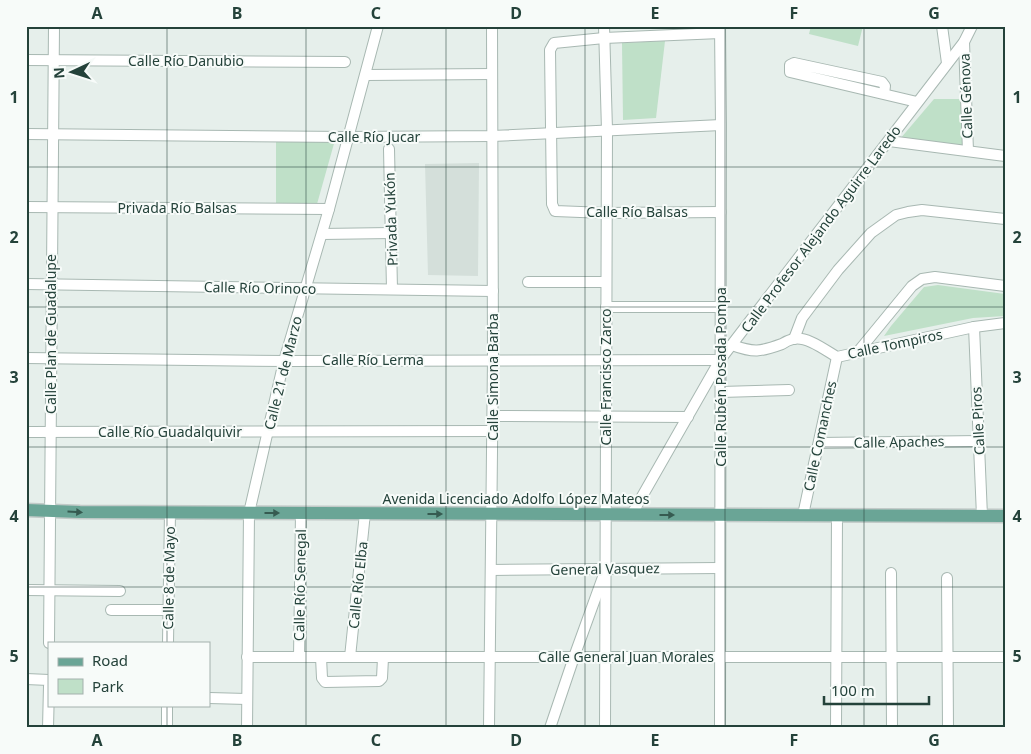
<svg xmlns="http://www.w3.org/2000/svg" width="1031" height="754" font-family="'Noto Sans',sans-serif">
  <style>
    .built { fill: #d4dfda }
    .green { fill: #bfe0c8 }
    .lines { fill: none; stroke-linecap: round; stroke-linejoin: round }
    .minor-casing { stroke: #a8b8b2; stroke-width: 12 }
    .major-casing { stroke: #c2cac8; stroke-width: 15 }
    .minor { stroke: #fff; stroke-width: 10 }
    .major { stroke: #6aa596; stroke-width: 12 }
    .oneway { fill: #365b51 }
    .grid { fill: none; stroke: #24423a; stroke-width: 1; stroke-opacity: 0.55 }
    .labels { text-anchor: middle; stroke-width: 4; stroke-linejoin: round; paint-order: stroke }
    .street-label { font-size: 14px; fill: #24423a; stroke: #f7fbf9 }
    .neatline { fill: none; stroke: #24423a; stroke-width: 2 }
    .grid-label { font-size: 16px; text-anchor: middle; font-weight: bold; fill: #24423a }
  </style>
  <rect width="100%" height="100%" fill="#e6efeb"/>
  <path class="built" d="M479,163L478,276L428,275L425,164Z"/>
  <g class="green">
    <path d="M811,26H863L858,46L809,34Z"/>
    <path d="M665,41L656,118L623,120L622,43Z"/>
    <path d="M934,99H962L964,147L900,139Z"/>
    <path d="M276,140H335L317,204L276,205Z"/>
    <path d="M938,285L1005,294V316L973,318L884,336L891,326L924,287Z"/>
  </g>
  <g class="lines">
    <defs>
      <g id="minor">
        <path d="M604,26L607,130L605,728"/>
        <path d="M720,26L721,125L720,728"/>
        <path d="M942,26L947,63"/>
        <path d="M720,33L604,38L554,43L550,50L552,204L555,211L606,213L721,212"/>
        <path d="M964,42L968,151"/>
        <path d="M26,60L345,62"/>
        <path d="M366,75L492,74"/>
        <path d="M884,94L885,86L882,82L794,63L790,65V72L917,102"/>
        <path d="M26,134L347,137L492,136L721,125"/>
        <path d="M889,141L1005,156"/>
        <path d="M389,149L392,289"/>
        <path d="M26,207L329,209"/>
        <path d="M322,234L391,233"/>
        <path d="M528,282H606"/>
        <path d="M26,284L493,291"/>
        <path d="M606,307H721"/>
        <path d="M974,327L982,516"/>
        <path d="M794,339L802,318L838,270L871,233L896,215L908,212L922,210L1005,219"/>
        <path d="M732,345C754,353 760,352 782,344C785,342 789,340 793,339C807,336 825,350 837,357L974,327L1005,323"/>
        <path d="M857,353L912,286L922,279L935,277L1005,286"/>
        <path d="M26,358L284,361L720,360"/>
        <path d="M721,392L789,390"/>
        <path d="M493,416L688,417"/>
        <path d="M26,432L493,431"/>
        <path d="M819,443L980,441"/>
        <path d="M632,514L720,360L964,42L972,26"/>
        <path d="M803,515L837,357"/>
        <path d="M491,570L720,568"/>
        <path d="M891,573L892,728"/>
        <path d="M947,578L948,728"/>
        <path d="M26,590L120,591"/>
        <path d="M111,610H168"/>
        <path d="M49,643L54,26"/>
        <path d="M168,643L170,512"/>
        <path d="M247,657H1005"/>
        <path d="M299,657L301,513"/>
        <path d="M321,657L322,678L325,682L379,681L382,678L383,658"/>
        <path d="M350,657L365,513"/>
        <path d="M26,679L49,680"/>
        <path d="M209,698L247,699"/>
        <path d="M48,728L49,686"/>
        <path d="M167,728V705"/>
        <path d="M247,728L249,513L284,361L329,209L378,26"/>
        <path d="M489,728L493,359L492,26"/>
        <path d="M550,728L574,657L603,577"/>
        <path d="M836,728L837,515"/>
      </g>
      <path id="major" d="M26,510L80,512L1005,516"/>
    </defs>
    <use href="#minor" class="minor-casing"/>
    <use href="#major" class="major-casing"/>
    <use href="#minor" class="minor"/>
    <use href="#major" class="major"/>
  </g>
  <defs><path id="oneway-solid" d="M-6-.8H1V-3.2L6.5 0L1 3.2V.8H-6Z" transform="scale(1.25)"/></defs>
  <g class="oneway">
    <use href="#oneway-solid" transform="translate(75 512) rotate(3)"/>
    <use href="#oneway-solid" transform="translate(272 513)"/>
    <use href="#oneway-solid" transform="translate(435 514)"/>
    <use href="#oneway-solid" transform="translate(667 515)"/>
  </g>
  <path class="grid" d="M167,26V643M306,26V728M446,26V728M585,26V728M725,26V728M864,26V728M26,167H1005M26,307H1005M26,447H1005M26,587H1005M167,705V728"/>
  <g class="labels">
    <g class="street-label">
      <text x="186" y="66">Calle Río Danubio</text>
      <text transform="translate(966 96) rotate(-92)" y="5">Calle Génova</text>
      <text x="374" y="142">Calle Río Jucar</text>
      <text x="177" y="213">Privada Río Balsas</text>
      <text x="637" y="217">Calle Río Balsas</text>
      <text transform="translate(391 219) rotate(-92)" y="5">Privada Yukón</text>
      <text transform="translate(821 229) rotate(-53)" y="5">Calle Profesor Alejando Aguirre Laredo</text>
      <text transform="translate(260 288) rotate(1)" y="5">Calle Río Orinoco</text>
      <text transform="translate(51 334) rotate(-90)" y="5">Calle Plan de Guadalupe</text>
      <text transform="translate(895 344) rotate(-12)" y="5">Calle Tompiros</text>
      <text x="373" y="365">Calle Río Lerma</text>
      <text transform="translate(283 373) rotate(-76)" y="5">Calle 21 de Marzo</text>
      <text transform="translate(493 377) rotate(-90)" y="5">Calle Simona Barba</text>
      <text transform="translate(606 377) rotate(-90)" y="5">Calle Francisco Zarco</text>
      <text transform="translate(721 377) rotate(-90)" y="5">Calle Rubén Posada Pompa</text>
      <text transform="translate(978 421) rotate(-93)" y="5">Calle Piros</text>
      <text x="170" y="437">Calle Río Guadalquivir</text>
      <text transform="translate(820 436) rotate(-78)" y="5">Calle Comanches</text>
      <text transform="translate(899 442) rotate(-1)" y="5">Calle Apaches</text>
      <text x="516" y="504">Avenida Licenciado Adolfo López Mateos</text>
      <text transform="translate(605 569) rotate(-1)" y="5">General Vasquez</text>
      <text transform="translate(169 578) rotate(-89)" y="5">Calle 8 de Mayo</text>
      <text transform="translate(300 585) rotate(-89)" y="5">Calle Río Senegal</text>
      <text transform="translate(358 585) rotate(-84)" y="5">Calle Río Elba</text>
      <text x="626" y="662">Calle General Juan Morales</text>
    </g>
  </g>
  <rect width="1031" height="754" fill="none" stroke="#f7fbf9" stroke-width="55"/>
  <rect x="48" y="642" width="162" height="65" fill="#f7fbf9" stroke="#a3b1ad"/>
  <rect x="58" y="658" width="25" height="8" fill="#6aa596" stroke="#a3b1ad"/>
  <text x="92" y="666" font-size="15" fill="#24423a">Road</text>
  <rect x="58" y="679" width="25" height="15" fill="#bfe0c8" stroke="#a3b1ad"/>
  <text x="92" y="692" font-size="15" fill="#24423a">Park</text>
  <g transform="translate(72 72) rotate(266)" stroke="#f7fbf9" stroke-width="4" paint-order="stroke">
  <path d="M0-4L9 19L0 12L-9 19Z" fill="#24423a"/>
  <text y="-8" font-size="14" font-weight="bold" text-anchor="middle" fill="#24423a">N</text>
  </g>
  <path d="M824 696v8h105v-8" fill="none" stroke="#24423a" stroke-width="2.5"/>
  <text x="831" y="696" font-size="15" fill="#24423a" stroke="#f7fbf9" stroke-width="4" paint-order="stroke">100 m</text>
  <rect x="28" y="28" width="976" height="698" class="neatline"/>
  <g class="grid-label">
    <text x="97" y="19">A</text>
    <text x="237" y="19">B</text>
    <text x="376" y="19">C</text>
    <text x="516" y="19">D</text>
    <text x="655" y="19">E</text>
    <text x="794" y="19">F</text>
    <text x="934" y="19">G</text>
    <text x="14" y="103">1</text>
    <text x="1017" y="103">1</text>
    <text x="14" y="243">2</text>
    <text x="1017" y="243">2</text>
    <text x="14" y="383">3</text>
    <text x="1017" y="383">3</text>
    <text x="14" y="522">4</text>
    <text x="1017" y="522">4</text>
    <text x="14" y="662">5</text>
    <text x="1017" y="662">5</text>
    <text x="97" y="746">A</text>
    <text x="237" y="746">B</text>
    <text x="376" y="746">C</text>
    <text x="516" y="746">D</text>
    <text x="655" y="746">E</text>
    <text x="794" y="746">F</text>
    <text x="934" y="746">G</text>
  </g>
</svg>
